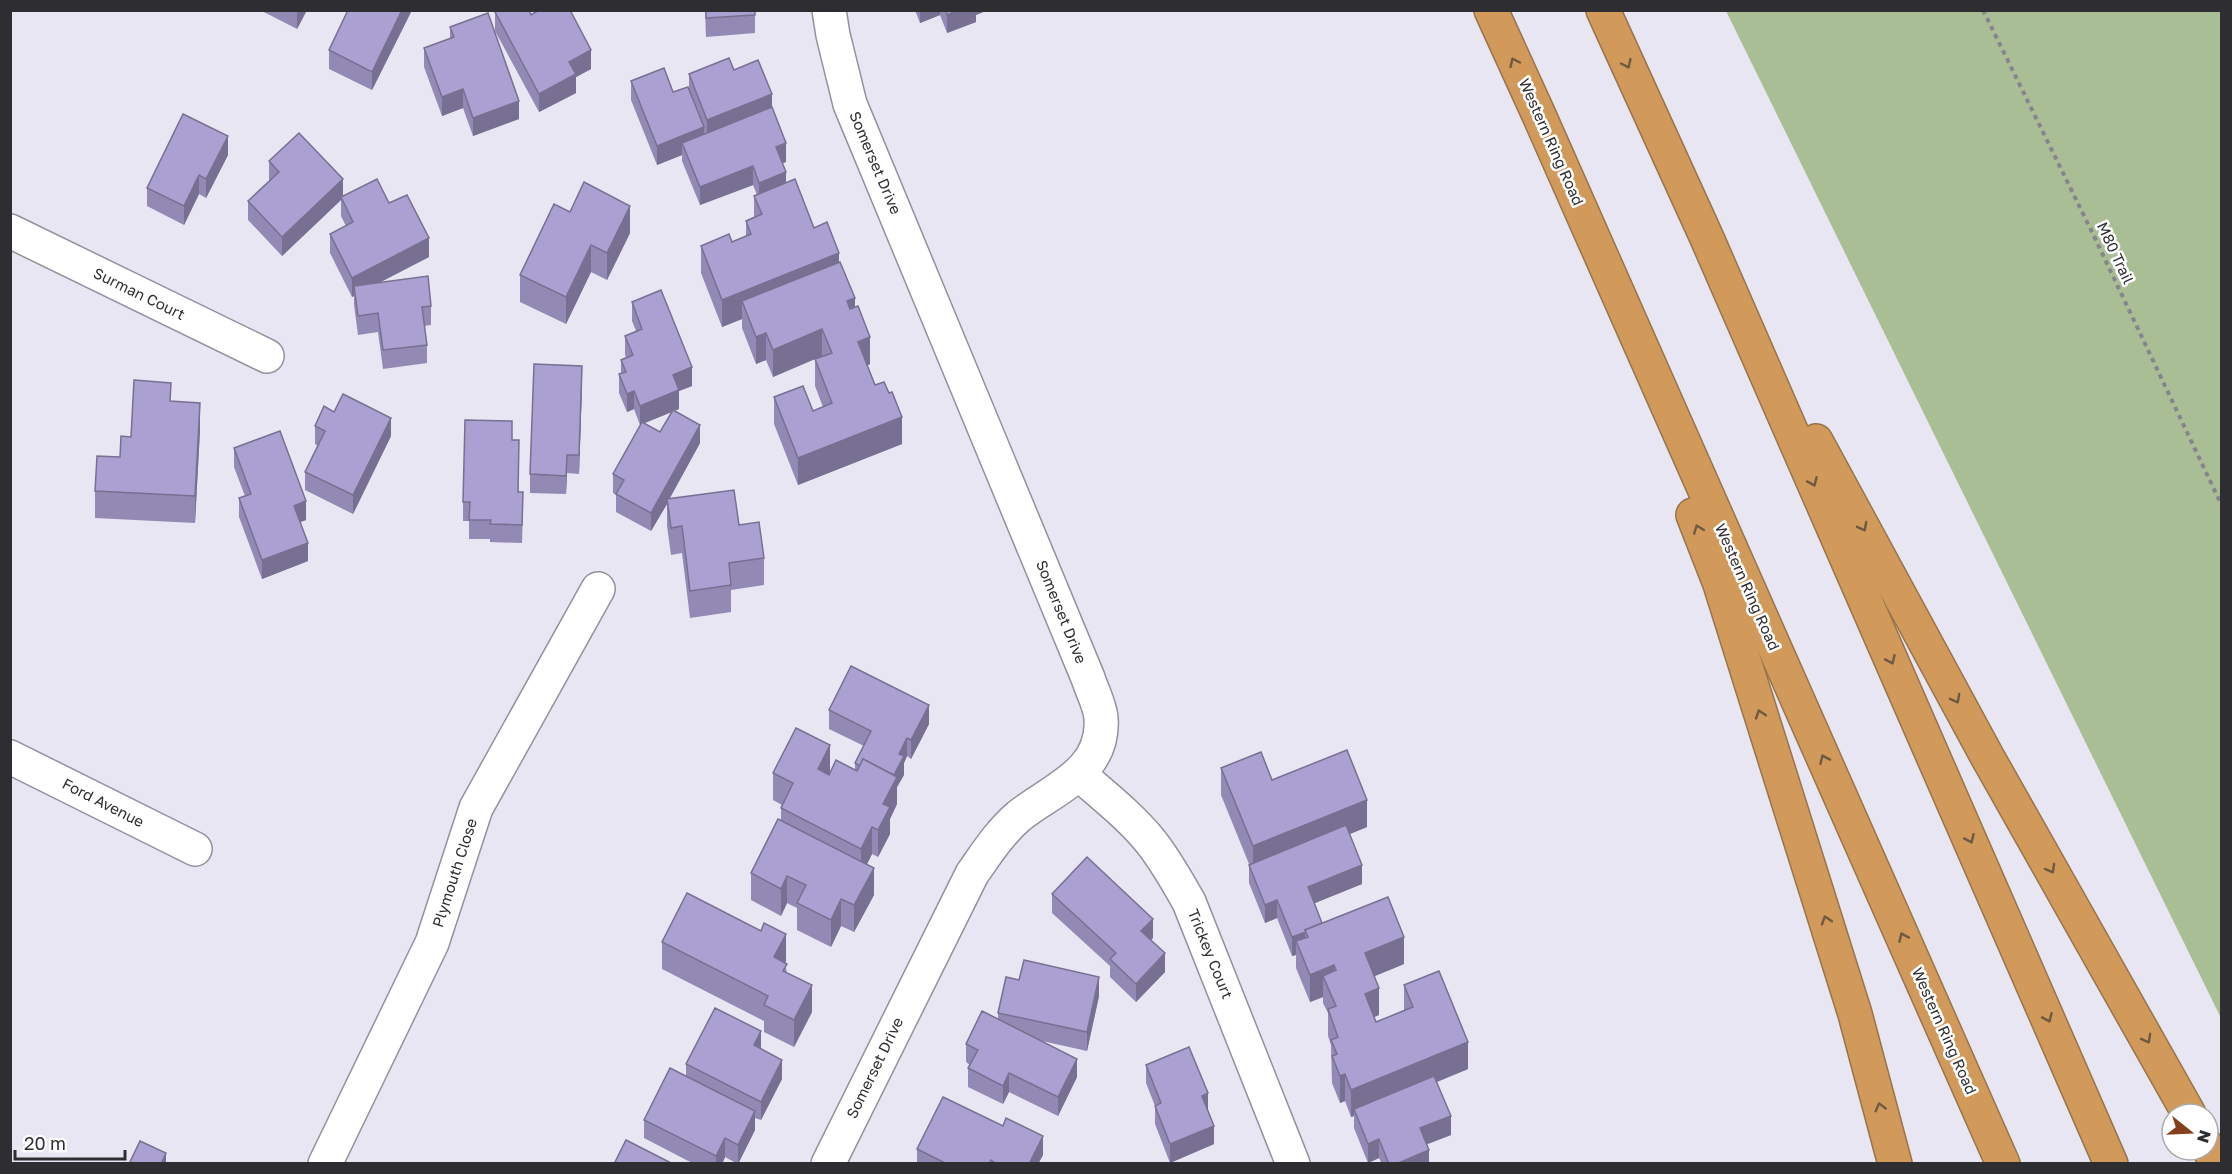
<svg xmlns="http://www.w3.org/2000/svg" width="2232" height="1174" font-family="'Golos Text',sans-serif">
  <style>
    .green { fill: #aabe96 }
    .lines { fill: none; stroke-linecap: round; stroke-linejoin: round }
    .minor-casing { stroke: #93919b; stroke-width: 36 }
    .motorway-casing { stroke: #98744c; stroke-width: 36 }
    .path { stroke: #86848c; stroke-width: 4; stroke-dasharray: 4.5 4.5; stroke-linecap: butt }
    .minor { stroke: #fff; stroke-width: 33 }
    .motorway { stroke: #d19a5b; stroke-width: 33 }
    .wall { fill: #928ab4; fill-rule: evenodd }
    .shaded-wall { fill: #777092 }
    .building { fill: #aaa0d1; stroke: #777092; stroke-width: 1.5 }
    .oneway { stroke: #6f5942 }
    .labels { text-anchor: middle; stroke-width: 5; stroke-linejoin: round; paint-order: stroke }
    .street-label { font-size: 15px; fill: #2e2d31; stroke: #fff }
  </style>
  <rect width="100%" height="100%" fill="#e8e6f2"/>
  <path class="green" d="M1726,11H2221V1018Z"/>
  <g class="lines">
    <defs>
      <g id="minor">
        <path d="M10,231L267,356"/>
        <path d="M10,757L195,849"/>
        <path d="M1079,774C1104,796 1131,817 1151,842C1166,861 1177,881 1189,902L1293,1164"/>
        <path d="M325,1164L432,943L476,808L598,589"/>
        <path d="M828,1164L972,874C986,854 1000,832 1019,816C1053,789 1105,772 1101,718C1100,705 1092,691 1088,678L850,104L833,35L829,10"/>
      </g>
      <g id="motorway">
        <path d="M1491,10L1538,113L2003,1164"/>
        <path d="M1603,10L1706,236L2111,1164"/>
        <path d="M1816,441L1988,758L2189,1114"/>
        <path d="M1693,515L1720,584L1855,1014L1895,1164"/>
        <path d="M2208,1147L2217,1164"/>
      </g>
    </defs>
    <use href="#minor" class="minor-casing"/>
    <use href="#motorway" class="motorway-casing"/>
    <path class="path" d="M1983,10L2092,232L2222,506"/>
    <use href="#minor" class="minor"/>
    <use href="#motorway" class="motorway"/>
  </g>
  <g class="wall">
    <path d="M260,10H307L297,29Z"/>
    <path d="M348,10H412L372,90L329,69V50Z"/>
    <path d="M705,10H755V33L706,37Z"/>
    <path d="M915,10H988L976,15V22L947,33L940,15L920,23Z"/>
    <path d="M495,12L531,15L591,69L576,77V93L539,112L495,31Z"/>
    <path d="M450,27L519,119L473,136L463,108L442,116L424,67V48L450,39Z"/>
    <path d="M734,70L772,107L786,162L783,163L786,183L814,228L839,262L855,307L870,364L867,366L875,385L902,444L798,485L774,424V397L813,411L823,407L815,386V359L822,356L773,377L766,360L756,364L742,328V319L722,327L701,273V246L732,242L746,236V221L754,217V196L757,195L753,185L700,205L682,161V155L657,165L631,100V81L673,92L689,89V74Z"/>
    <path d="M228,155L206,198L199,194L184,225L147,206V188Z"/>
    <path d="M269,161L343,196L389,203L429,257L379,283L431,306V325L424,326L427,345V363L383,369L378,332L358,335L354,305V296L352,297L330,253V234L346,226L341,216V200L282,256L248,220V201L270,181L269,180Z"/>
    <path d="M570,212L630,233L607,280L591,272L566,324L520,302V275Z"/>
    <path d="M632,302L692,386L679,391V409L674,411L700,443L670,498L739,525L764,558V585L731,590V612L690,618L682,553L671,555L667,526V504L651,531L616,512V495L613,493V474L641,424L640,425L634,409L627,412L619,393V374L621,373V360L626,357L625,355V336L636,331L632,321ZM672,412L660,432L644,423Z"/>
    <path d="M582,385L579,474L567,473L566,494L530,493V474Z"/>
    <path d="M171,401L200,430L195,523L95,518V491L120,457L131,437Z"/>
    <path d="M315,426L391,436L353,514L305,490V472L318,446L315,444Z"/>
    <path d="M512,440L519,492L523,511L522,543L490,542V539H469V521H463V502Z"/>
    <path d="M234,448L306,520L301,522L308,561L262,579L239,517V498L245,496L234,467Z"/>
    <path d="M829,710L929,724L911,759L907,756L904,763V775L897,787V804L890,819V834L878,857L872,854L867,864L874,895L854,932L841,926L831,947L797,930V908L787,903L781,916L751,900V873L781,820V808L782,805L773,800V773L830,772L855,770V763L864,746L829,729Z"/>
    <path d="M1221,768L1272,780L1367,827L1350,834L1362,884L1314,903L1322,923L1404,964L1375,976L1379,1015L1374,1017L1376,1022L1404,1010V985L1468,1069L1437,1082L1451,1135L1427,1144L1429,1164H1382L1379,1158L1368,1163L1354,1128V1116L1351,1117L1345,1101L1340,1103L1332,1083L1331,1045L1328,1036V1013L1323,1003V997L1310,1002L1296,968V955L1292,956L1277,918L1265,923L1249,883V864L1221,795Z"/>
    <path d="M1052,894L1153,938L1151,940L1165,972L1136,1002L1110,977V966L1052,913Z"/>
    <path d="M761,931L786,961L785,963L787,973L812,1012L794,1047L764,1032V1021L662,969V942Z"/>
    <path d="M1019,980L1099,996L1087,1051L1042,1041L1077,1077L1058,1116L1009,1092L1003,1104L968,1087V1068L970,1065L966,1062V1044L998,1019V1013Z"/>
    <path d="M761,1049L782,1079L761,1120L755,1118V1130L738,1164L725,1157L722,1164H694L644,1138V1120L686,1077V1064Z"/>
    <path d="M1146,1065L1208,1111L1214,1144L1170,1163L1155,1124V1106L1146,1083Z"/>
    <path d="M917,1149L1043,1155L1038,1164H917Z"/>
  </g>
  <g class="shaded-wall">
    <path d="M297,10H307L297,29Z"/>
    <path d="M402,10H412L372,90V72Z"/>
    <path d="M920,10H940V15L920,23Z"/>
    <path d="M958,10H988L976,15V22L947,33V15Z"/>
    <path d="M591,50V69L576,77V93L539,112V94L569,62Z"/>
    <path d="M463,89V108L442,116V97Z"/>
    <path d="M772,94V112L707,139V120Z"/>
    <path d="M519,101V119L473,136V118Z"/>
    <path d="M704,127V146L682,143V155L657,165V146Z"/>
    <path d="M228,136V155L206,198V179Z"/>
    <path d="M786,143V162L776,165V147Z"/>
    <path d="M753,166V185L700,205V187Z"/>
    <path d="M786,172V190L759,201V183Z"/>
    <path d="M199,175V194L184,225V206Z"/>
    <path d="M343,179V198L341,197V200L282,256V237Z"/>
    <path d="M630,206V233L607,280V253Z"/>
    <path d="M429,238V257L355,295L354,286V296L352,297V278Z"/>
    <path d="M591,245V272L566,324V297Z"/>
    <path d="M839,253V280L742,301V319L722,327V300Z"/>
    <path d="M855,298V325L847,301Z"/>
    <path d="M822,329V356L773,377V350Z"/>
    <path d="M766,333V360L756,364V337Z"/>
    <path d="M870,337V364L858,369V342Z"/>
    <path d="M582,366V385L579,474V455Z"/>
    <path d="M692,367V386L679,391V409L640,425V406L673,375Z"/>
    <path d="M634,391V409L627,412V394Z"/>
    <path d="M200,403V430L195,523V496Z"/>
    <path d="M902,417V444L798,485V458Z"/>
    <path d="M391,418V436L353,514V495Z"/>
    <path d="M700,425V443L667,503V499V504L651,531V513Z"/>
    <path d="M567,455V473L566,494V476Z"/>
    <path d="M306,501V520L294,524V506Z"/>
    <path d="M308,543V561L262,579V560Z"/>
    <path d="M929,705V724L911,759V740Z"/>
    <path d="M907,738V756L904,763V775L897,787V804L890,819V834L878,857V830L883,804L899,754Z"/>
    <path d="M830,745V772L818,796V769Z"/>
    <path d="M1367,800V827L1253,873V846Z"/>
    <path d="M872,827V854L861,876V849Z"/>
    <path d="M1362,865V884L1308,906V887Z"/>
    <path d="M874,868V895L854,932V905Z"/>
    <path d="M787,876V903L781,916V889Z"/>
    <path d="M841,899V926L831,947V920Z"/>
    <path d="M1277,900V918L1265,923V905Z"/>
    <path d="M1153,919V938L1141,950V931Z"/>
    <path d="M1305,932V951L1296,941V955L1292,956V937Z"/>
    <path d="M786,934V961L774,984V957Z"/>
    <path d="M1404,937V964L1365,980V953Z"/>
    <path d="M1165,953V972L1136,1002V984Z"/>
    <path d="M1334,965V992L1323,976V997L1310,1002V975Z"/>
    <path d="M1099,977V996L1087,1051V1032Z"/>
    <path d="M812,985V1012L794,1047V1020Z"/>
    <path d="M1379,988V1015L1365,1021V994Z"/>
    <path d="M761,1031V1050L754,1045Z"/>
    <path d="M1468,1042V1069L1356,1115L1354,1109V1116L1351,1117V1090Z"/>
    <path d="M1077,1059V1077L1058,1116V1097Z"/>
    <path d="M782,1060V1079L761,1120V1102Z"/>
    <path d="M1009,1073V1092L1003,1104V1086Z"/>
    <path d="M1345,1074V1101L1340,1103V1076Z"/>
    <path d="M1208,1093V1112L1202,1096Z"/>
    <path d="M755,1111V1130L738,1164V1145Z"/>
    <path d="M1451,1116V1135L1420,1147V1128Z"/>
    <path d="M1214,1126V1144L1170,1163V1144Z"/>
    <path d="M1043,1136V1155L1038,1164H1029Z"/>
    <path d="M725,1138V1157L722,1164H716V1156Z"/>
    <path d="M1379,1139V1158L1368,1163V1144Z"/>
    <path d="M1429,1150V1164H1396Z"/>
    <path d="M166,1153V1164H160Z"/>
  </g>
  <g class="building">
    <path d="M348,10H402L372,72L329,50Z"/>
    <path d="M498,10H529L531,15L539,10H570L591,50L569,62L576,74L539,94L495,12Z"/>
    <path d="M706,10H755V15L706,18Z"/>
    <path d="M946,10H958L947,15Z"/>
    <path d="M488,13L519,101L473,118L463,89L442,97L424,48L454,37L450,27Z"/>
    <path d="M729,58L734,70L758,60L772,94L707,120L689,74Z"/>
    <path d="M664,68L673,92L688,87L704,127L657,146L631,81Z"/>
    <path d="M772,107L786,143L776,147L786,172L759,183L753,166L700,187L682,143Z"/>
    <path d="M183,114L228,136L206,179L199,175L184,206L147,188Z"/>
    <path d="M299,133L343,179L282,237L248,201L279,172L269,161Z"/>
    <path d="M377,179L389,203L407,195L429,238L352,278L330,234L353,222L341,197Z"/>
    <path d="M795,179L814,228L827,222L839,253L722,300L701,246L729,234L732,242L751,234L746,221L762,214L754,196Z"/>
    <path d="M584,182L630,206L607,253L591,245L566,297L520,275L554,204L570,212Z"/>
    <path d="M840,262L855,298L847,301L850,309L858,306L870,337L858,342L875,385L884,382L889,393L892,392L902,417L798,458L774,397L803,386L813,411L832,403L815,359L832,353L822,329L773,350L766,333L756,337L742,301Z"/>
    <path d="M428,276L431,306L422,307L427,345L383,350L378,313L358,316L354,286Z"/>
    <path d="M661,290L692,367L673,375L679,390L640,406L634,391L627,394L619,374L626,372L621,360L633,355L625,336L642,329L632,302Z"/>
    <path d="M534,364L582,366L579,455H567L566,476L530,474Z"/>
    <path d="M134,380L171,383L170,401L200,403L195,496L95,491L97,456L120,457L121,436L131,437Z"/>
    <path d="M343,394L391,418L353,495L305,472L325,431L315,426L324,406L334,412Z"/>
    <path d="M673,410L700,425L651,513L616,494L624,480L613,474L642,422L660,432Z"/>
    <path d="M465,420L512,421V440H519L518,492H523L522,525L490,524L491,520H469L470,502H463Z"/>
    <path d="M280,431L306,501L294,506L308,543L262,560L239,498L251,494L234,448Z"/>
    <path d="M734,490L739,525L759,522L764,558L729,563L731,585L690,591L682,526L671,528L667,499Z"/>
    <path d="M851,666L929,705L911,740L907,738L899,754L904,756L894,775L863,759L860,766L855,763L871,731L829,710Z"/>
    <path d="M796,728L830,745L818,769L829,775L836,760L857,771L863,759L897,777L883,804L890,807L878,830L872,827L861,849L781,808L793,783L773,773Z"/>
    <path d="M1347,750L1367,800L1253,846L1221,768L1261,752L1272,780Z"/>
    <path d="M778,819L874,868L854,905L841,899L831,920L797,903L806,885L787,876L781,889L751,873Z"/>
    <path d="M1346,825L1362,865L1308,887L1322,923L1305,930L1306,932L1292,937L1277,900L1265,905L1249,865Z"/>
    <path d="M1087,857L1153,919L1141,931L1165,953L1136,984L1110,959L1116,953L1052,894Z"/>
    <path d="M687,893L761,931L764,923L786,934L774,957L787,964L783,971L812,985L794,1020L764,1005L768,996L662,942Z"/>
    <path d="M1388,897L1404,937L1365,953L1379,988L1365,994L1376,1022L1413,1007L1404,985L1439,971L1468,1042L1351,1090L1345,1074L1340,1076L1332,1056L1337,1054L1331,1040L1338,1037L1328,1009L1336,1006L1323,976L1336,970L1334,965L1310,975L1296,941L1308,937L1305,930Z"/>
    <path d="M1024,960L1099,977L1087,1032L998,1013L1006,977L1019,980Z"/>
    <path d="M715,1008L761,1031L754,1045L782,1060L761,1102L686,1064Z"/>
    <path d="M982,1011L1077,1059L1058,1097L1009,1073L1003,1086L968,1068L978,1050L966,1044Z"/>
    <path d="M1189,1047L1208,1093L1202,1096L1214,1126L1170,1144L1155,1106L1161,1103L1146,1065Z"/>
    <path d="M670,1068L755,1111L738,1145L725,1138L716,1156L644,1120Z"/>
    <path d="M1434,1076L1451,1116L1420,1128L1429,1150L1396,1164H1389L1379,1139L1368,1144L1354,1109Z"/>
    <path d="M943,1097L1003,1126L1006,1118L1043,1136L1029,1164H997L991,1160L989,1164H947L917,1149Z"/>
    <path d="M626,1140L673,1164H614Z"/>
    <path d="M140,1141L166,1153L161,1164H129Z"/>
  </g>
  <defs><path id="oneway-chevron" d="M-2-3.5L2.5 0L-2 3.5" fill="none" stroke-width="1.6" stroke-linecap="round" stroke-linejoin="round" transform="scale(1.5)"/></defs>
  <g class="oneway">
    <use href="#oneway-chevron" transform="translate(1514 62) rotate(-115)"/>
    <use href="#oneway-chevron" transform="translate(1627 64) rotate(65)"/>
    <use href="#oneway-chevron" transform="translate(1813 482) rotate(66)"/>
    <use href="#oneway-chevron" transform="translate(1863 527) rotate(62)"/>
    <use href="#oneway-chevron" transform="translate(1698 529) rotate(-111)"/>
    <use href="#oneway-chevron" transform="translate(1891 660) rotate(66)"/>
    <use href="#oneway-chevron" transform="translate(1956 699) rotate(62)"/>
    <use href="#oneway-chevron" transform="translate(1760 714) rotate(-108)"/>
    <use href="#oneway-chevron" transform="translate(1824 759) rotate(-114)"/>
    <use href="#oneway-chevron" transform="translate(1970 839) rotate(66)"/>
    <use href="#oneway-chevron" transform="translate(2051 869) rotate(61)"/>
    <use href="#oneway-chevron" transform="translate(1826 920) rotate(-108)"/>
    <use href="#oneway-chevron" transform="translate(1903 937) rotate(-114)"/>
    <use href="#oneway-chevron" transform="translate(2048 1018) rotate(66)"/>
    <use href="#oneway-chevron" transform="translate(2147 1039) rotate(61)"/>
    <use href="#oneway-chevron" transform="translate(1880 1107) rotate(-105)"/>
  </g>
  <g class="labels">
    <g class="street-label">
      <text transform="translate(1551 142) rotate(66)" y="5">Western Ring Road</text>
      <text transform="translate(875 163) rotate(67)" y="5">Somerset Drive</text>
      <text transform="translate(2115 253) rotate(65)" y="5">M80 Trail</text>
      <text transform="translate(139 294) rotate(26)" y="5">Surman Court</text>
      <text transform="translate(1747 587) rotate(66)" y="5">Western Ring Road</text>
      <text transform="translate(1061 612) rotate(68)" y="5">Somerset Drive</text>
      <text transform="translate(103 803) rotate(27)" y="5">Ford Avenue</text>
      <text transform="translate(455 873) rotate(-72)" y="5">Plymouth Close</text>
      <text transform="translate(1210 954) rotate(68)" y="5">Trickey Court</text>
      <text transform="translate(1944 1031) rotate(66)" y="5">Western Ring Road</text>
      <text transform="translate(875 1068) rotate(-64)" y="5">Somerset Drive</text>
    </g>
  </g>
  <rect width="2232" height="1174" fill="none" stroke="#2e2d31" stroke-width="24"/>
  <g transform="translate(2190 1132) rotate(108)"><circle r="28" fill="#ffffff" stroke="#ababad" stroke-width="1.5"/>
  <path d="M0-4.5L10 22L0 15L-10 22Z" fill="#853e1e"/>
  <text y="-9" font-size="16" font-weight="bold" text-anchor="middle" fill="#2e2d31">N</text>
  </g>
  <path d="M15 1150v9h110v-9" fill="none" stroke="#2e2d31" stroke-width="3"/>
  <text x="24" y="1150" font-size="18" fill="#2e2d31" stroke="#ffffff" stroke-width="4.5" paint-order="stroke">20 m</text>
</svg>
